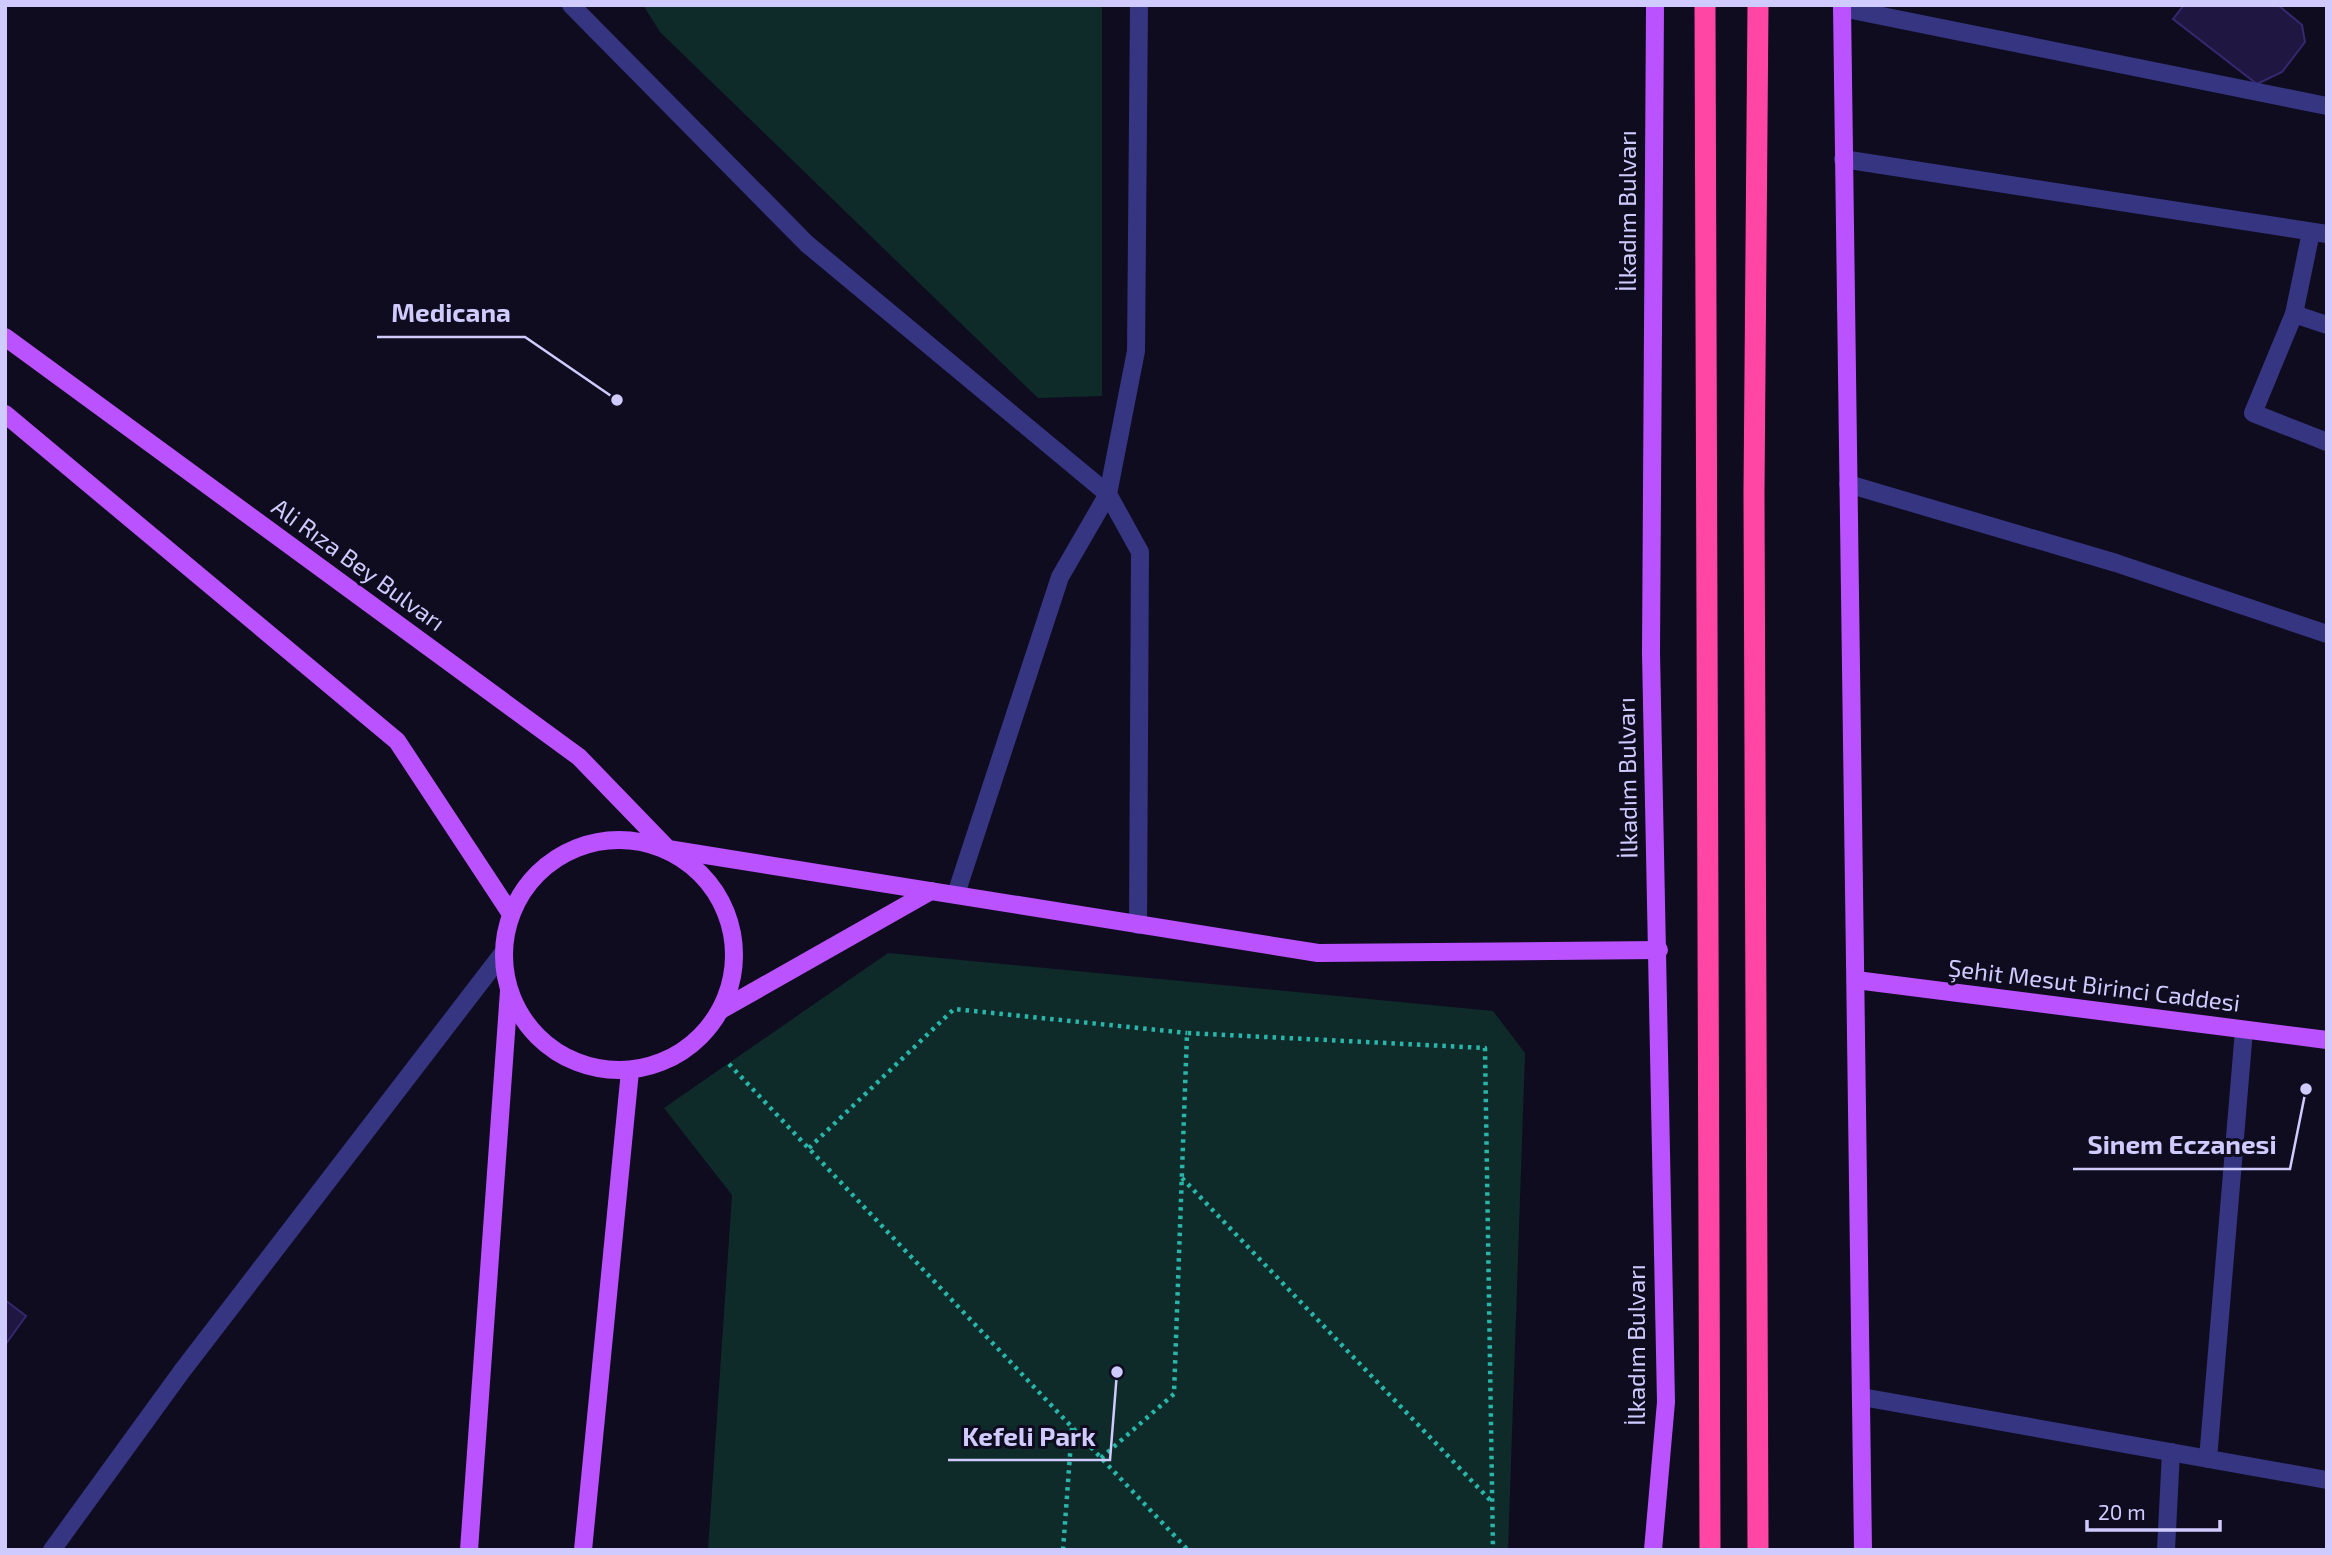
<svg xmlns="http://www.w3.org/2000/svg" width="2332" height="1555" font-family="'Exo 2',sans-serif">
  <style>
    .green { fill: #0f2b29 }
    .building { fill: #1f1742; stroke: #35286f; stroke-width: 2 }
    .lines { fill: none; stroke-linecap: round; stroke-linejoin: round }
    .path { stroke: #29b5a9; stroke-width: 4.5; stroke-dasharray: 3.5 5; stroke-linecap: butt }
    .minor { stroke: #363581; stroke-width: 18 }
    .major { stroke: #ba52ff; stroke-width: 18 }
    .highway { stroke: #ff46a4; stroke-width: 21 }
    .labels { text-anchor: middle; stroke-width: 6; stroke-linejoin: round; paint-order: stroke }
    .street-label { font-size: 24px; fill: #d0cbff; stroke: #0f0c20 }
    .leader { fill: none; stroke: #d0cbff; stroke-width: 2.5 }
    .callout-dot { fill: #d0cbff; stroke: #0f0c20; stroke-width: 2.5 }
    .callout-label { font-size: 26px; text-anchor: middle; font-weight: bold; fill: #d0cbff; stroke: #0f0c20; stroke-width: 6; stroke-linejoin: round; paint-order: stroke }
  </style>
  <rect width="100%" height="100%" fill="#0f0c20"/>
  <g class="green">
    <path d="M643,5H1102V396L1038,398L660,32Z"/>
    <path d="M888,953L1493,1011L1525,1053L1508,1550H708L732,1195L664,1108Z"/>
  </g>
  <g class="building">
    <path d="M2184,5H2278L2302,25L2305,42L2282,72L2257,84L2173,19Z"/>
    <path d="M5,1300L26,1316L5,1345Z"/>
  </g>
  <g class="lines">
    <g class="path">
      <path d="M729,1064L1188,1550"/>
      <path d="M809,1148L954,1009L1187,1033"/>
      <path d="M1182,1178L1492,1502"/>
      <path d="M1101,1458L1174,1394L1187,1033L1485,1048L1493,1550"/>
      <path d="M1063,1550L1072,1428"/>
    </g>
    <g class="minor">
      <path d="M571,5L807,244L1108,494L1140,552L1138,925"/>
      <path d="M1842,8L2327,106"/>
      <path d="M1843,159L2327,234"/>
      <path d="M2311,232L2294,314L2253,413L2327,442"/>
      <path d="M2294,314L2327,325"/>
      <path d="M1848,484L2116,563L2327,634"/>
      <path d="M956,894L1060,577L1108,494L1136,351L1139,5"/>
      <path d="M1862,1397L2327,1480"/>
      <path d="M2208,1459L2244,1030"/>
      <path d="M52,1550L182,1371L503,953"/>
      <path d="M2166,1550L2171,1452"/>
    </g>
    <g class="major">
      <path d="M1842,5L1863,1550"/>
      <path d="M5,337L579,757L668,849L1318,953L1659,950"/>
      <path d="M5,414L397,741L511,914"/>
      <circle cx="619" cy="955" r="115"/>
      <path d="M1856,980L2327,1040"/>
      <path d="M721,1010L931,891"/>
      <path d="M469,1550L509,991"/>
      <path d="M583,1550L630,1071"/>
      <path d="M1653,1550L1666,1402L1651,653L1655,5"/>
    </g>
    <g class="highway">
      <path d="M1705,5L1710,1550"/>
      <path d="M1758,5L1754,493L1758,1550"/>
    </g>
  </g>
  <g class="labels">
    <g class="street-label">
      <text transform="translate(1628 211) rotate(-90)" y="8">İlkadım Bulvarı</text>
      <text transform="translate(358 565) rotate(36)" y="8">Ali Rıza Bey Bulvarı</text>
      <text transform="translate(1628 778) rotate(-91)" y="8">İlkadım Bulvarı</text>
      <text transform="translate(2094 986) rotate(7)" y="8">Şehit Mesut Birinci Caddesi</text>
      <text transform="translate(1637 1345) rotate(-90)" y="8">İlkadım Bulvarı</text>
    </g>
  </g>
  <path class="leader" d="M617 400L525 337H377M2306 1089L2290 1169H2073M1117 1372L1110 1460H948"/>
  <g class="callout-dot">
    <circle cx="617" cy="400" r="7"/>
    <circle cx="2306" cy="1089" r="7"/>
    <circle cx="1117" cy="1372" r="7"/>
  </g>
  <g class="callout-label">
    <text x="451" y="322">Medicana</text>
    <text x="2182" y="1154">Sinem Eczanesi</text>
    <text x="1029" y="1446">Kefeli Park</text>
  </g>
  <rect width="2332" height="1555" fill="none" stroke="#d0cbff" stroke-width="14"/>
  <path d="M2087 1520v10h133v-10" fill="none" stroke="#d0cbff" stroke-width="3.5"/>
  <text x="2098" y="1520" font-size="21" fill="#d0cbff" stroke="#0f0c20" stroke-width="5" paint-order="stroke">20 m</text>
</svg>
